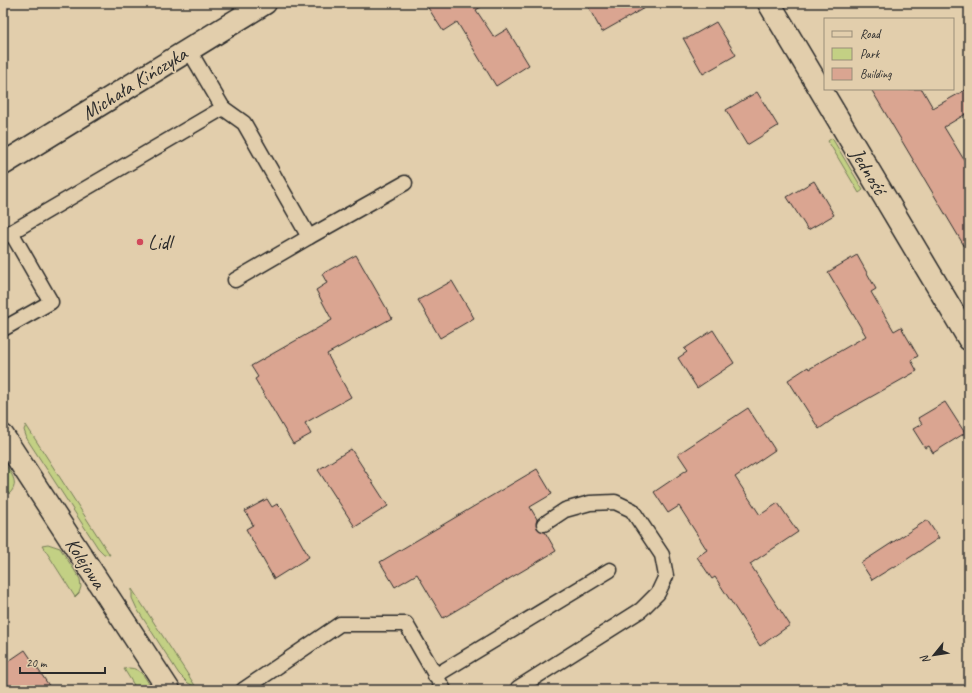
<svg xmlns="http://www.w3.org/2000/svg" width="972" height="693" font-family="Caveat,sans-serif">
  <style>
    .green { fill: #c3d084; stroke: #777e58 }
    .building { fill: #daa591; stroke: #2b2b2b }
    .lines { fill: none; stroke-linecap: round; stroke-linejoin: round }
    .lane-casing { stroke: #2b2b2b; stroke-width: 17 }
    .street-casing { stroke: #2b2b2b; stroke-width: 25 }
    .secondary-casing { stroke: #2b2b2b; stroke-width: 25 }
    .lane { stroke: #e2ceac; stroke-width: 14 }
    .street { stroke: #e2ceac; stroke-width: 22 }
    .secondary { stroke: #e2ceac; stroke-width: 22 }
    .poi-dot { fill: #d1495b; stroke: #e2ceac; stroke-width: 1.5 }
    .labels { text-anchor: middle; stroke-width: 3.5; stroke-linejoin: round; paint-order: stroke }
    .street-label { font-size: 20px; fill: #2b2b2b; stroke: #e2ceac }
    .poi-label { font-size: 20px; fill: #2b2b2b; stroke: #e2ceac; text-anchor: start }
  </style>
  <rect width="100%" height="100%" fill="#e2ceac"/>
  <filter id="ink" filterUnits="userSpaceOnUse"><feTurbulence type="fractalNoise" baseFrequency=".025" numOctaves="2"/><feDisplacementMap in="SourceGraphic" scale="8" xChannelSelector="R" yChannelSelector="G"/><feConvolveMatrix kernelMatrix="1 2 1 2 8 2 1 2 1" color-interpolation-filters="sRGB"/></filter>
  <g filter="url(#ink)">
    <g class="green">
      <path d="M832,138L863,190L859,193L828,141Z"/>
      <path d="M26,425L110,555L104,554L98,548L27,439L24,430Z"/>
      <path d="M3,461C10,472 21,483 9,494L3,485Z"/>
      <path d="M48,544L60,548L80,579L81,587L79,593L75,597L42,545Z"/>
      <path d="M132,589L196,687L188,683L179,674L137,609L132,598Z"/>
      <path d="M129,668C142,668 146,680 153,690H137L124,669Z"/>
    </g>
    <g class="building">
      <path d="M425,3H487L476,10L494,37L507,29L529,65L496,86L457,22L443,31Z"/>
      <path d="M586,3H653L602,32Z"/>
      <path d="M716,22L736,55L703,74L683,38H688Z"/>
      <path d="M969,88V112L944,127L969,168V254L871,89H922L933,108Z"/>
      <path d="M757,92L778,126L747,145L726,110Z"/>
      <path d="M814,181L834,215L808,230L787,197Z"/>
      <path d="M356,255L392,318L327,354L351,397L305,423L311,434L293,444L255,379L258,377L251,366L332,320L316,290L327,283L322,274Z"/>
      <path d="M857,255L876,289L871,292L894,331L901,327L918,356L911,360L917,371L839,415L819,429L788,380L808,367L809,369L866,336L828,272Z"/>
      <path d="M452,281L474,318L440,338L418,300Z"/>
      <path d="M713,330L734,363L697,388L678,358L687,352L684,349Z"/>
      <path d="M945,402L965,433L933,453L929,446L925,448L913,429L922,424L918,418Z"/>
      <path d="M748,408L775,450L735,477L760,515L778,503L798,532L750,564L790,625L760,646L715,577L712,579L697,557L707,550L679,506L668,513L654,492L688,469L678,454Z"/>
      <path d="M351,449L388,506L355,527L318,470Z"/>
      <path d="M537,469L552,494L530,507L537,519V528L545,532L556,551L443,618L417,574L395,587L380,562Z"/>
      <path d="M267,499L272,507L277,504L282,509L309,557L274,579L246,529L253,525L245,511Z"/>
      <path d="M927,520L939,538L894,568L893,567L872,580L861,563Z"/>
      <path d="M25,650L52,690H3V665Z"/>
    </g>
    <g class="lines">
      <defs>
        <g id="lane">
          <path d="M223,108L244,123L309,237L235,280"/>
          <path d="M3,237L223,108L189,50"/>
          <path d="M309,237L405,183"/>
          <path d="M3,329L51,302L11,232"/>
          <path d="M435,676L610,570"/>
          <path d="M518,688L641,610L658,593L666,576L662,555L632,510L615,502L590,503L565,510L544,524"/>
          <path d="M243,690L340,624H406L444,690"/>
        </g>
        <g id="street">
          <path d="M769,3L969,339"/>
          <path d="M3,164L265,3"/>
        </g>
        <path id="secondary" d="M3,436L169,690"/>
      </defs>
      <use href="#lane" class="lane-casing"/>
      <use href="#street" class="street-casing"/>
      <use href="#secondary" class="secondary-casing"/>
      <use href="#lane" class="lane"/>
      <use href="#street" class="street"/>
      <use href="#secondary" class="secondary"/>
    </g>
  </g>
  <circle class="poi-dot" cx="140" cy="242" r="4"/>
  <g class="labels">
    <g class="street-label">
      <text transform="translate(134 83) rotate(-32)" y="7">Michała Kińczyka</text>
      <text transform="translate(869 171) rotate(59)" y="7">Jedność</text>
      <text transform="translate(86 563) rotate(57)" y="7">Kolejowa</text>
    </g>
    <g class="poi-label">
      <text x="148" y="249">Lidl</text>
    </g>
  </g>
  <rect width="972" height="693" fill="none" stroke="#e2ceac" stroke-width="16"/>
  <rect x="8" y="8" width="956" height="677" fill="none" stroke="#2b2b2b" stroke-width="1.5" filter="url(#ink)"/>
  <rect x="824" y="18" width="130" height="72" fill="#e2ceac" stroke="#998d78"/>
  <rect x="832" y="31" width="20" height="6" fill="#e2ceac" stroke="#998d78"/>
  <text x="860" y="38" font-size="12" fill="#2b2b2b">Road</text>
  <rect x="832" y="48" width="20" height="12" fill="#c3d084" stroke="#998d78"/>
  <text x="860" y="58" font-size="12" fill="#2b2b2b">Park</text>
  <rect x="832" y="68" width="20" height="12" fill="#daa591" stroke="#998d78"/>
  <text x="860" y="78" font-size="12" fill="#2b2b2b">Building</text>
  <g transform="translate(934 655) rotate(240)" stroke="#e2ceac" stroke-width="3" paint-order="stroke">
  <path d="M0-3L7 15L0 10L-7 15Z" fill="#2b2b2b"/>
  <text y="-6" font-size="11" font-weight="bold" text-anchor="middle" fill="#2b2b2b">N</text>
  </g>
  <path d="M20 667v6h85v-6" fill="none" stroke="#2b2b2b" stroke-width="2"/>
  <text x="26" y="667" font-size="12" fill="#2b2b2b" stroke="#e2ceac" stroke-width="3" paint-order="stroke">20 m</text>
</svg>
